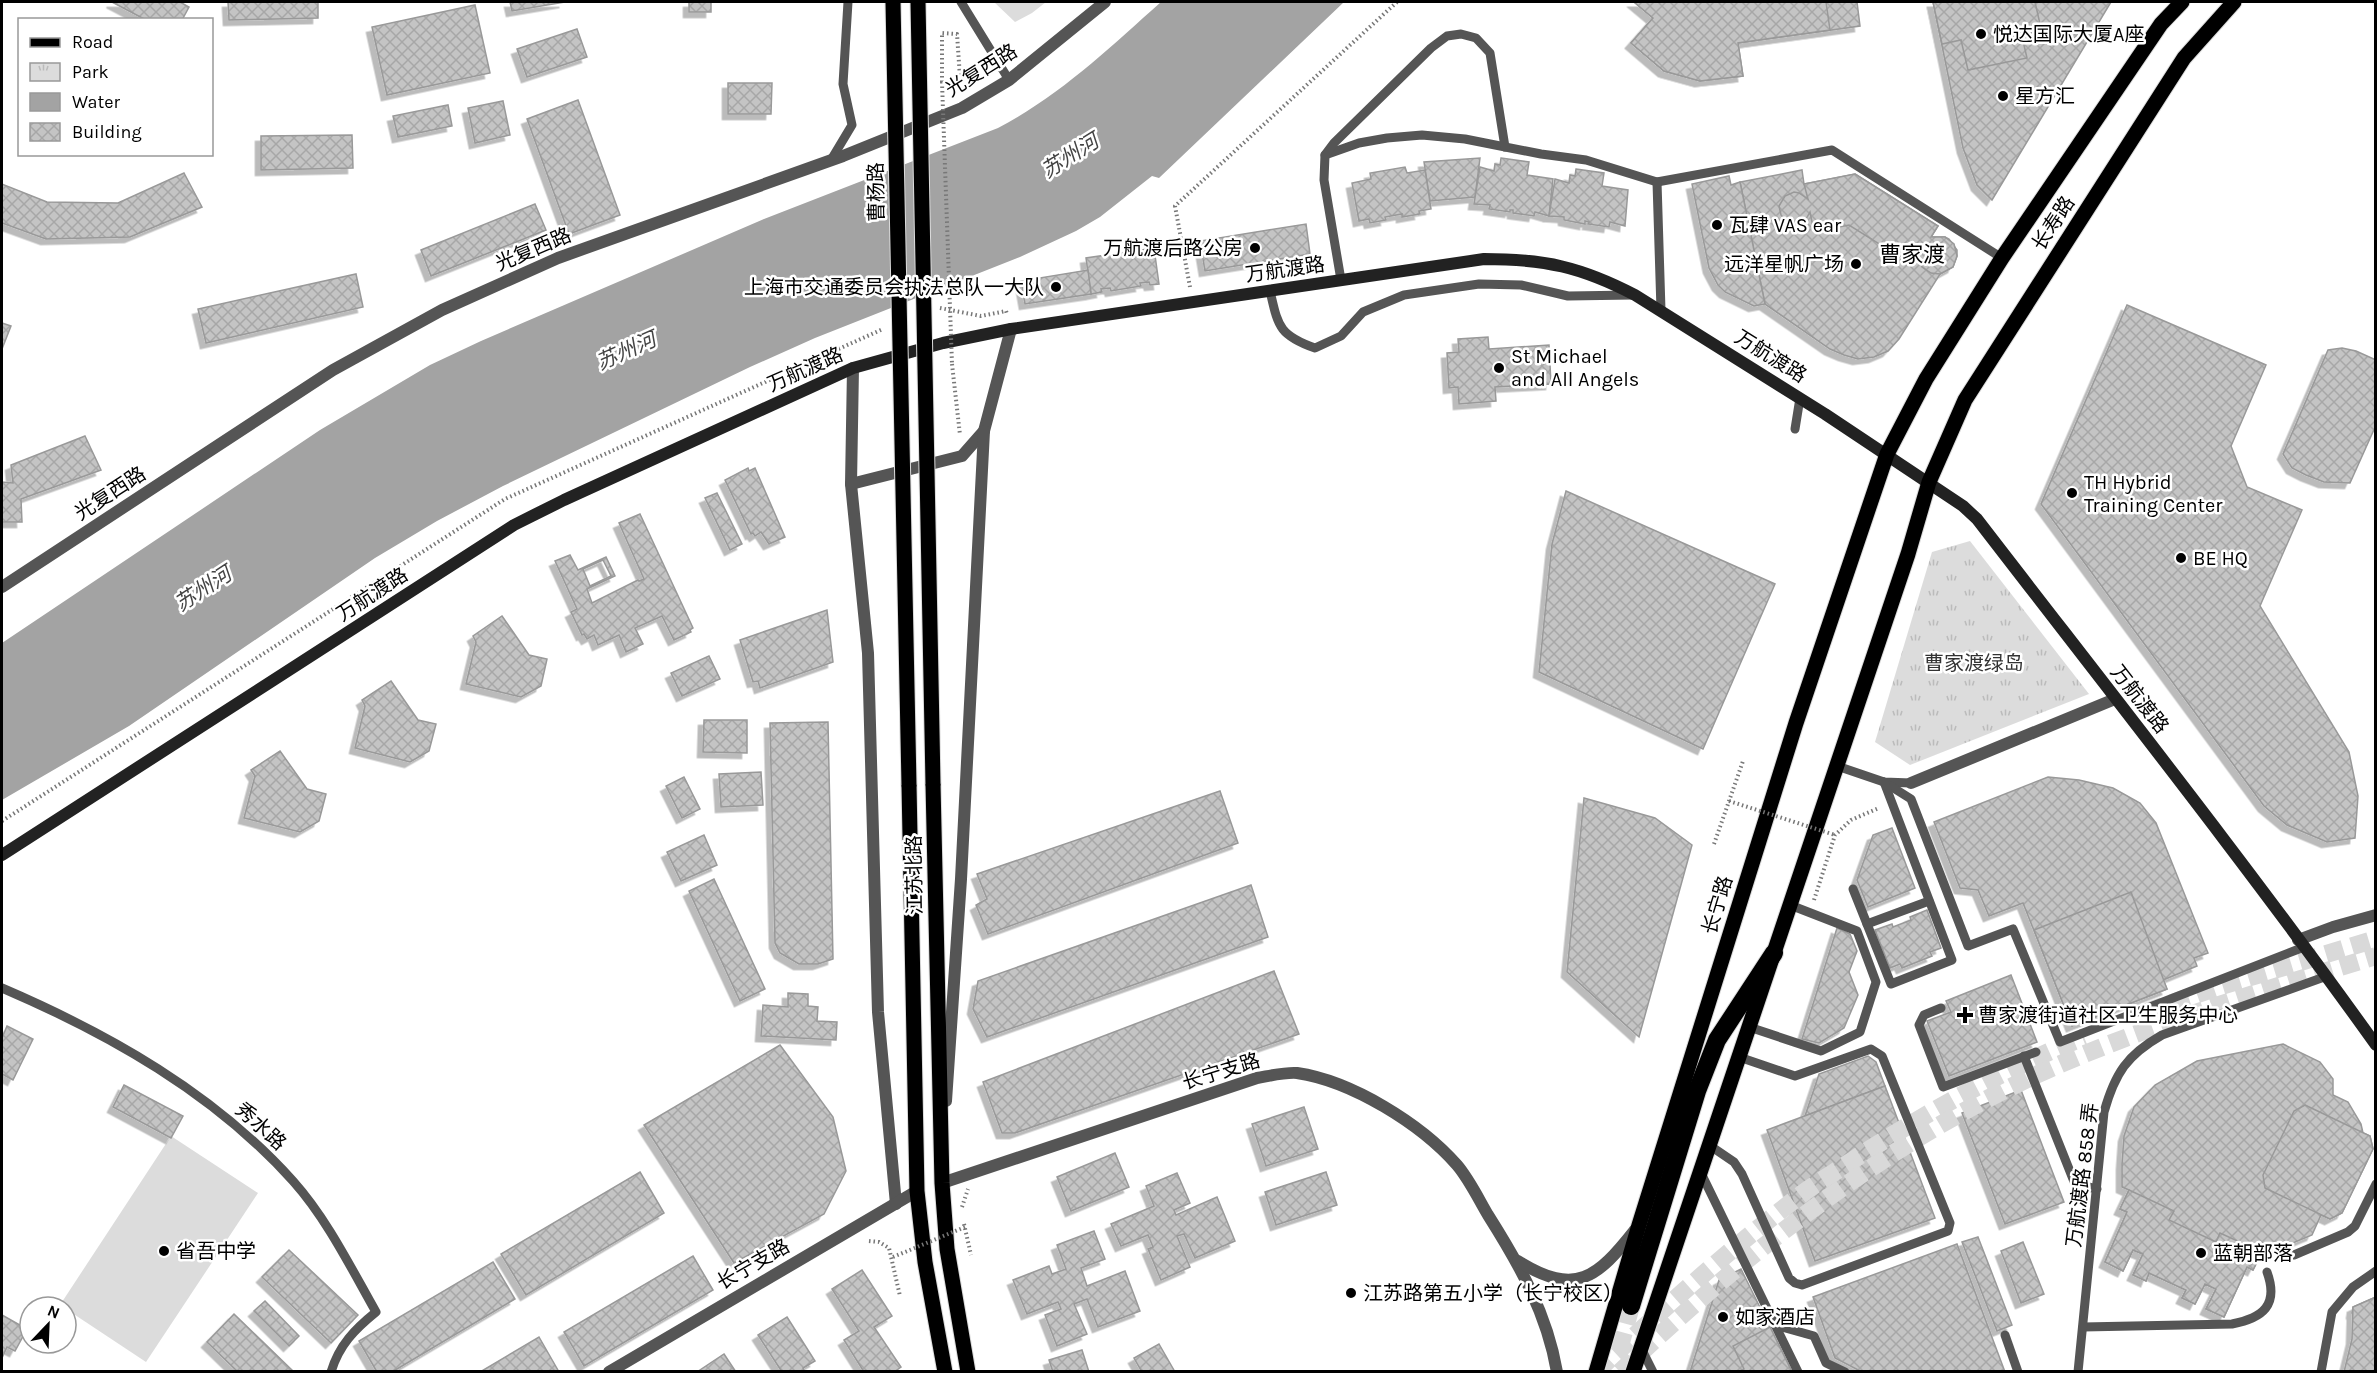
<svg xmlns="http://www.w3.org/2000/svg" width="2377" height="1373" font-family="Karla,'Noto Sans SC',sans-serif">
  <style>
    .grass { fill: #dcdcdc }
    .park { fill: url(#park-tufts) }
    .water { fill: #a3a3a3 }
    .building { fill: url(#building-cross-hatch); stroke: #999; stroke-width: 1.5; fill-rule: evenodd; filter: url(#shadow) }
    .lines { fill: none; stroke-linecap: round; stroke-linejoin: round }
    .highway-tunnel { stroke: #d9d9d9; stroke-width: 18; stroke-dasharray: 18 9; stroke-linecap: butt }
    .primary-casing { stroke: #dbdbdb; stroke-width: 17 }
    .highway-casing { stroke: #dbdbdb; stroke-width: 20 }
    .path { stroke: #777; stroke-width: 4; stroke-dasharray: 1.5 3; stroke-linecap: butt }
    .lane { stroke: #555; stroke-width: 9 }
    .street { stroke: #555; stroke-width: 12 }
    .secondary { stroke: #222; stroke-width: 12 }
    .primary { stroke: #000; stroke-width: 15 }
    .highway { stroke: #000; stroke-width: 18 }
    .primary-bridge-casing { stroke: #dbdbdb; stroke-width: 17; stroke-linecap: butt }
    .path-bridge { stroke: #777; stroke-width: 4; stroke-dasharray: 1.5 3; stroke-linecap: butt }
    .primary-bridge { stroke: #000; stroke-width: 15 }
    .poi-dot { fill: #000; stroke: #fff; stroke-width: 2 }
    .labels { text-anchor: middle; stroke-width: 5; stroke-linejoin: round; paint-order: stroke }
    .poi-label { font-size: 20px; fill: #000; stroke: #fff; text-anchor: start }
    .street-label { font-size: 20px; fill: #000; stroke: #fff }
    .park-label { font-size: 20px; fill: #333; stroke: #fff }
    .water-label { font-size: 21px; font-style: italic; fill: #444; stroke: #fff }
    .quarter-label { font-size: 22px; fill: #000; stroke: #fff }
  </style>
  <defs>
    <pattern id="park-tufts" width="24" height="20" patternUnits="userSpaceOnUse" patternTransform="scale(1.5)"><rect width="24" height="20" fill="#dcdcdc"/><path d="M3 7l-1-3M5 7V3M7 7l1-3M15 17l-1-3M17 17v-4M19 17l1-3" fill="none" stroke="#bbb"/></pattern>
    <pattern id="building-cross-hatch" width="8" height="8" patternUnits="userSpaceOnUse" patternTransform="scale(1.5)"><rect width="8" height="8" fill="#c4c4c4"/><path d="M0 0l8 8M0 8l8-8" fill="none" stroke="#a7a7a7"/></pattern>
    <filter id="shadow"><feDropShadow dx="-5.5" dy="5.5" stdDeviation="0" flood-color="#0004"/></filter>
  </defs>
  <rect width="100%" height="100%" fill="#fff"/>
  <g class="grass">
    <path d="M994,2H1046L1032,13L1015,22Z"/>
    <path d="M171,1136L258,1193L146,1362L60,1305Z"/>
  </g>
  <path class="park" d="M1970,541L2089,694L1910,765L1875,742L1932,552Z"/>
  <path class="water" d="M1161,2H1344L1159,178L1152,176L1100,217L1076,231L1020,257L815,338L750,367L503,486L437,521L375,558L129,726L2,800V643L320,430L430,365L481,341L764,219L998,128C1062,94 1108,49 1161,2Z"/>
  <g class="building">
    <path d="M112,2H180L189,7L182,20H146Z"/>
    <path d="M228,2H318V18L229,20Z"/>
    <path d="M510,2H565L512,11Z"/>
    <rect x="689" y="2" width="22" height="10"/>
    <path d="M1634,2H1857L1860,26L1738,43L1743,76L1700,81L1664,71L1631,43L1653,18Z"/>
    <path d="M1634,2H1826L1830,30L1738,43L1743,76L1700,81L1664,71L1631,43L1653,18Z"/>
    <path d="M1933,2H2111L1992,200L1977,185L1963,148Z"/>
    <path d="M1933,2H2035L2040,24L2020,28L2027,58L1968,70L1961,40L1942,44Z"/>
    <path d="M475,5L490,73L387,95L372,27Z"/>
    <path d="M577,29L587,57L527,77L517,49Z"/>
    <path d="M728,83H772L771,114H728Z"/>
    <path d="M578,100L620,215L569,234L527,119Z"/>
    <path d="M503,101L510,135L475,143L468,108Z"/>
    <path d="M448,105L452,126L398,137L393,116Z"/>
    <path d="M352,135L353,168L261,170V136Z"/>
    <path d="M1480,158L1475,197L1430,201L1424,162Z"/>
    <path d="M1501,158L1529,162L1527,175L1553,179L1549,216L1535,212L1534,216L1513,213V210H1510V212L1489,209L1490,205L1474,204L1480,167L1494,171L1495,164L1500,165Z"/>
    <path d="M1405,167L1407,173L1425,170L1431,209L1419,211L1420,214L1402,217V214L1385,217L1386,220L1370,223L1369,219L1359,221L1352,183L1371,179L1370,173Z"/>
    <path d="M1576,169L1604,173L1602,186L1628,190L1625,226L1610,222L1609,227L1588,224L1589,222L1585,221V224L1564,220V217L1549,216L1555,179L1569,183L1570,175L1575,176Z"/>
    <path d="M1802,170L1804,184L1855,174L1938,226L1931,237H1945L1949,239L1957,250V256L1953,267L1940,274L1899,339L1888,351L1874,357L1858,359L1844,355L1830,349L1765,304L1740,182Z"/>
    <path d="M184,173L202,207L130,237L46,239L2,223V184L47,202L118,203Z"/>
    <path d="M1855,174L1938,226L1931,237H1945L1954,244L1957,256L1953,267L1940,274L1931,273L1922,267L1918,256L1913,265L1849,225L1814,232L1810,212L1806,219L1799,223L1786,221L1781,215L1779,206L1785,196L1794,192L1799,193L1808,199L1804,184Z"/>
    <path d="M1729,176L1731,185L1740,182L1765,304L1754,306L1725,292L1718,285L1709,268L1692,184Z"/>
    <path d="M535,204L546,230L431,276L421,250Z"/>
    <path d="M1306,224L1310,254L1205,271L1200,241Z"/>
    <path d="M1154,248L1159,284L1150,285L1149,282L1140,283L1141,286L1111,291L1110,288L1101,289L1102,292L1091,294L1086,258Z"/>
    <path d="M1088,270L1091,294L1025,304L1021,281Z"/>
    <path d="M356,274L363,307L206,343L198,309Z"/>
    <path d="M2127,305L2266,365L2231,446L2247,487L2302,510L2260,606L2349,752L2358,796L2355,838L2327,842L2287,825L2264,806L2041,504Z"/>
    <path d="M2,323L11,326L2,349Z"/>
    <path d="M1488,337L1489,349L1549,345L1551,384L1495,387L1496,401L1459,404L1458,387L1449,388L1447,353L1459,352L1458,339Z"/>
    <path d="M2342,348L2356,351L2376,360V425L2350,483L2324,482L2306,475L2292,468L2283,454L2328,350Z"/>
    <path d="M85,436L101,470L21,499L22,522H2V482L13,483L11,465Z"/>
    <path d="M748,468L749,471L755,468L785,537L769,544L761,532L755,536L753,533L751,534L725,480Z"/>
    <path d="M1566,491L1775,584L1703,749L1539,672L1552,544Z"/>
    <path d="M717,493L742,544L730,550L705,498Z"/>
    <path d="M640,514L693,628L690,630L691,632L674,640L662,616L635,628L643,644L626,652L619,635L598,645L594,635L587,639L584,634L582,635L571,612L577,609L555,561L570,555L578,570L606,557L615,576L587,589L592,603L638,580L639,581L644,579L619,523ZM603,560L611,576L590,586L583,569Z"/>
    <path d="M827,610L833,662L760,688L758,681L753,682L740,640Z"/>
    <path d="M502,616L529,655L547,659L541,686L521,697L466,684L476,642L473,636Z"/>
    <path d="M709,656L720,679L682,696L671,673Z"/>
    <path d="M391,681L418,720L436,724L429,751L410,762L355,748L365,706L362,700Z"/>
    <path d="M704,720H747V753L703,752Z"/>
    <path d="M828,722L833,959L818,964H799L780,953L775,943L770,723Z"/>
    <path d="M280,751L307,789L326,794L319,821L300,832L244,818L255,776L251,770Z"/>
    <path d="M761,772L763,805L721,807L719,774Z"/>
    <path d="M684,777L700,809L682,818L666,786Z"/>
    <path d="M2048,777L2079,780L2113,788L2140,803L2156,823L2208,953L2194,958L2197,966L2163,980L2167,989L2072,1026L2023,903L1989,916L1978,890L1960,888L1934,822Z"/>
    <path d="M1220,791L1238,843L988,934L976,905L987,899L977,874Z"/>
    <path d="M1584,798L1655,818L1692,845L1639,1037L1567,972Z"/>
    <path d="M1892,828L1915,888L1868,907L1857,880L1873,835Z"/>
    <path d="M704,835L717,865L681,881L667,852Z"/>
    <path d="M714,879L765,989L740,1001L689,891Z"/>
    <path d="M1251,885L1268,937L987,1037L973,1009L978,981Z"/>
    <path d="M2131,892L2167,989L2072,1026L2034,930Z"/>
    <path d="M1927,910L1941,948L1930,952L1932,956L1902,968L1900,964L1890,968L1875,930L1892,924L1893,927L1911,920L1910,917Z"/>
    <path d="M1837,928L1850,934L1857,951L1849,972L1858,995L1844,1028L1819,1043L1802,1039Z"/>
    <path d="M1274,971L1299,1034L1015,1133H1002L983,1082Z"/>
    <path d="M2011,975L2037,1042L1949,1076L1927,1021L1951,1012L1946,1001Z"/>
    <path d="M788,993L808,994V1006L818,1007L817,1021L837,1022L836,1040L761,1036L763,1005L788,1007Z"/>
    <path d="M7,1026L33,1039L13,1080L2,1074V1038Z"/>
    <path d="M2283,1044L2320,1062L2333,1079V1095L2348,1102L2361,1124L2363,1133L2370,1136L2373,1149L2342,1213L2330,1219L2321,1215L2312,1235L2266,1254L2262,1252L2253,1270L2247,1267L2224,1317L2206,1309L2216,1289L2205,1284L2195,1304L2182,1298L2186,1290L2149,1273L2146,1281L2133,1275L2143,1254L2133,1250L2123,1271L2105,1262L2127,1212L2120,1209L2129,1190L2122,1187V1164L2124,1136L2134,1107L2155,1085L2197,1061Z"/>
    <path d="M780,1045L833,1117L846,1171L824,1214L734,1263L644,1125Z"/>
    <path d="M1868,1056L1876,1062L1885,1086L1805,1116L1819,1074Z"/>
    <path d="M124,1085L183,1116L171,1138L113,1107Z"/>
    <path d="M1885,1086L1935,1218L1815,1261L1767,1130Z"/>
    <path d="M2021,1090L2064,1202L2005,1224L1962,1113Z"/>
    <path d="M2305,1105L2370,1136L2373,1149L2342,1213L2330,1219L2265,1188L2263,1175L2294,1111Z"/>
    <path d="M1304,1107L1318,1149L1266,1166L1252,1124Z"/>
    <path d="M1115,1153L1129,1187L1071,1211L1057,1177Z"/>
    <path d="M640,1172L664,1213L526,1295L501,1254Z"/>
    <path d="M1326,1172L1337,1205L1276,1225L1265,1192Z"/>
    <path d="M1177,1173L1190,1203L1174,1210L1176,1215L1217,1197L1235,1241L1195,1258L1184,1234L1177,1236L1190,1267L1161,1280L1148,1249L1153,1247L1148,1235L1121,1246L1111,1224L1154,1206L1146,1186Z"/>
    <path d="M2129,1190L2174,1211L2169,1220L2216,1242L2220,1233L2262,1252L2253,1270L2247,1267L2224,1317L2206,1309L2216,1289L2205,1284L2195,1304L2182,1298L2186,1290L2149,1273L2146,1281L2133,1275L2143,1254L2133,1250L2123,1271L2105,1262L2127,1212L2120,1209Z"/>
    <path d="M1094,1231L1105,1259L1081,1268L1087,1286L1125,1271L1140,1311L1098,1327L1087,1299L1074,1304L1087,1334L1057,1346L1045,1315L1061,1309L1058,1302L1027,1314L1013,1280L1049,1266L1052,1274L1066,1269L1057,1245Z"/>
    <path d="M1978,1237L2012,1325L1997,1331L1962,1242Z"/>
    <path d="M2023,1242L2044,1294L2021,1303L2001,1251Z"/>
    <path d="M1957,1244L2005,1372H1862L1835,1358L1813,1297Z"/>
    <path d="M289,1250L358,1315L331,1343L262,1277Z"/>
    <path d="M693,1256L713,1290L584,1366L564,1332Z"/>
    <path d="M493,1262L515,1299L392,1372H377L359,1341Z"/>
    <path d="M1741,1269L1792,1372H1690L1719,1280Z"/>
    <path d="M862,1270L892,1316L874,1327L901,1367L894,1372H864L844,1340L859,1331L832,1289Z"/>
    <path d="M2376,1297V1350L2364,1343L2352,1313L2353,1307Z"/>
    <path d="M2376,1297V1372H2344L2352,1339L2353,1307Z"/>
    <path d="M265,1301L299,1336L289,1346L254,1311Z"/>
    <path d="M234,1314L294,1372H238L207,1342Z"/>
    <path d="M2,1315L27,1329L15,1351L7,1347L2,1358Z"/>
    <path d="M787,1317L815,1361L803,1368L805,1372H782L758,1335Z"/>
    <path d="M1770,1327L1792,1372H1738L1744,1369L1733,1346Z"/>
    <path d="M539,1337L559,1372H480Z"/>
    <path d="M1159,1344L1175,1372H1142L1134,1358Z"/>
    <path d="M1082,1350L1089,1372H1053L1049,1360Z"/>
    <path d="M724,1354L736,1372H697Z"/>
  </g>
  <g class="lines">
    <g class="highway-tunnel">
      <path d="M2146,1012L2218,987L2376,939"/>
      <path d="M1619,1350L1631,1306"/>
      <path d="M1596,1372C1662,1309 1730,1249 1802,1194C1820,1180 1841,1169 1859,1156C1931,1110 2005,1069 2084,1037"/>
      <path d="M1620,1372C1747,1252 1886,1142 2047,1070C2153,1023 2265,990 2376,956"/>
    </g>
    <defs>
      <g id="primary">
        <path d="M933,784L942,1183L947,1249L968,1372"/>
        <path d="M909,785L917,1191L925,1262L945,1372"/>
        <path d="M1596,1372L1639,1225L1796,723L1887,454L1926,379L2002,258L2161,24L2182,2"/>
        <path d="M1633,1372L1908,554L1929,482L1965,400L2184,58L2234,2"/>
      </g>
      <path id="highway" d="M1631,1306L1697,1091L1717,1040L1774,953"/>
    </defs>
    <use href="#primary" class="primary-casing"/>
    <use href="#highway" class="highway-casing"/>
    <g class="path">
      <path d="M942,82V33L957,34L961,92"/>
      <path d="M1190,287L1175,206L1397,2"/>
      <path d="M940,308L981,316L1006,311L1007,314"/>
      <path d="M952,364L960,435"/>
      <path d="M2,821L505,499L883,329"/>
      <path d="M1714,844L1743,761"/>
      <path d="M1814,900L1835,835L1851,820L1879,808"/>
      <path d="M962,1207L968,1189"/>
      <path d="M964,1224L971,1255"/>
      <path d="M869,1241L879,1242L889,1248L900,1296"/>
    </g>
    <g class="lane">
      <path d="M961,2L1009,80"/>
      <path d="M1325,155L1359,143L1387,138L1422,135L1465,139L1541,154L1586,160L1657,182L1832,150L2002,258"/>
      <path d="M831,160L852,125L843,84L848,2"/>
      <path d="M1657,182L1661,310"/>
      <path d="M1341,280L1324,180L1325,155L1334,143L1431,48L1447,36L1461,34L1476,38L1490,53L1505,147"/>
      <path d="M1270,291C1278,325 1278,335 1315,348L1341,336L1363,312L1404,295L1479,284L1521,285L1568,296L1633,295"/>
      <path d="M1795,429L1800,398"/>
      <path d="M1837,766L1884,782L1911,783"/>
      <path d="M1884,782L1911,799L1968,946L2013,929L2060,1042L2304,947"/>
      <path d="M1853,889L1891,984L1952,960L1884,782"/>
      <path d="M1867,924L1929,901"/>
      <path d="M2,988C109,1034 214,1093 293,1181C327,1219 351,1268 376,1312C355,1329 339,1345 331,1372"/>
      <path d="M1941,1008L1924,1015L1919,1025L1943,1087L2036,1052"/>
      <path d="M1749,1027L1821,1051L1860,1032L1876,982L1857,931L1790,905"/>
      <path d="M2024,1056L2075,1184L2097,1189"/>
      <path d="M1709,1145L1734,1162L1742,1174L1789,1278L1795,1283L1802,1285L1948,1231L1950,1223L1882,1056L1871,1049L1795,1076L1739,1057"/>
      <path d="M1700,1171L1798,1372"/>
      <path d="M2294,1255L2348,1232L2355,1226L2376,1184"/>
      <path d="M1775,1325L1814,1336L1826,1363L1845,1372"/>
      <path d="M2083,1327L2232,1324C2263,1318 2279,1305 2267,1272"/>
      <path d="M2005,1335L2018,1372"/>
      <path d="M1641,1348L1653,1372"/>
      <path d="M2078,1372L2104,1112C2115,1073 2127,1055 2162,1035L2327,976"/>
      <path d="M2321,1372L2332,1312L2353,1287L2376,1271"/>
    </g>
    <g class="street">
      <path d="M853,368L851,484L868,653L878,1012L896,1204"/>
      <path d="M851,484L962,456L984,431L1011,329"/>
      <path d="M2,587L333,370L442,310L558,258L843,156L962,108L1009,80L1105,2"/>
      <path d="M1911,783L2115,699"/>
      <path d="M2298,940L2333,927L2376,915"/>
      <path d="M946,1101L961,879L984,431"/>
      <path d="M942,1183L1257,1078C1269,1076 1285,1072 1297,1073C1352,1081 1421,1124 1457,1165C1469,1179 1478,1198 1488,1215C1519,1264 1547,1313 1557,1372"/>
      <path d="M1518,1261C1576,1297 1597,1278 1635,1230"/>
      <path d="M609,1372L917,1191"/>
    </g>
    <path class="secondary" d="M2,855L514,525L564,500L853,368L943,343L1011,329L1484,259C1545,259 1581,267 1635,295L1825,414L1963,506L1977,519C2111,693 2248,866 2376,1045"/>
    <use href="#primary" class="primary"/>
    <use href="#highway" class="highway"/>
    <defs>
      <g id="primary-bridge">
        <path d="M893,2L909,785"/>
        <path d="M918,2L933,784"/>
      </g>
    </defs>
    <use href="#primary-bridge" class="primary-bridge-casing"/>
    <g class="path-bridge">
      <path d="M942,82L952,364"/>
      <path d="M1729,801L1835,835"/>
      <path d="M893,1257L965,1227"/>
    </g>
    <use href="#primary-bridge" class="primary-bridge"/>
  </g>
  <g class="poi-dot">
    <circle cx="1981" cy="34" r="6"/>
    <circle cx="2003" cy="96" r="6"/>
    <circle cx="1717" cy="225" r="6"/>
    <circle cx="1255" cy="248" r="6"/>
    <circle cx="1856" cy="264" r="6"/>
    <circle cx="1056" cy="287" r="6"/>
    <circle cx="1499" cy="368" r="6"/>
    <circle cx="2072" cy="493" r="6"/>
    <circle cx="2181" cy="558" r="6"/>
    <path d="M1962 1006h6v6h6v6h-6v6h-6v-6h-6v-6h6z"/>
    <circle cx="164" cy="1251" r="6"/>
    <circle cx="2201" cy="1253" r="6"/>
    <circle cx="1351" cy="1293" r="6"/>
    <circle cx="1723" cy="1317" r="6"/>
  </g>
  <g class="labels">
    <g class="poi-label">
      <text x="1993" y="41">悦达国际大厦A座</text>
      <text x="2015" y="103">星方汇</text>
      <text x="1729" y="232">瓦肆 VAS ear</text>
      <text x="1243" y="255" text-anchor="end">万航渡后路公房</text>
      <text x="1844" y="271" text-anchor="end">远洋星帆广场</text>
      <text x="1044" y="294" text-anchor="end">上海市交通委员会执法总队一大队</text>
      <text x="1511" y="363">St Michael<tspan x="1511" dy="23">and All Angels</tspan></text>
      <text x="2084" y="489">TH Hybrid<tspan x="2084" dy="23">Training Center</tspan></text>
      <text x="2193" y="565">BE HQ</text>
      <text x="1978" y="1022">曹家渡街道社区卫生服务中心</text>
      <text x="176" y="1258">省吾中学</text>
      <text x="2213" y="1260">蓝朝部落</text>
      <text x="1363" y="1300">江苏路第五小学（长宁校区）</text>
      <text x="1735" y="1324">如家酒店</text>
    </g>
    <g class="street-label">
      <text transform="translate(981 70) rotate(-32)" y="7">光复西路</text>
      <text transform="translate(876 192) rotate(-91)" y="7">曹杨路</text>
      <text transform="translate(2053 223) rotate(-57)" y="7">长寿路</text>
      <text transform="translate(533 249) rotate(-23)" y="7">光复西路</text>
      <text transform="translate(1285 269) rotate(-8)" y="7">万航渡路</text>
      <text transform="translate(1771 356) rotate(32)" y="7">万航渡路</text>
      <text transform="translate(805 369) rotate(-24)" y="7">万航渡路</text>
      <text transform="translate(110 493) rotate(-33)" y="7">光复西路</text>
      <text transform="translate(372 594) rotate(-33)" y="7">万航渡路</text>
      <text transform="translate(2140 699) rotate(52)" y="7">万航渡路</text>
      <text transform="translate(914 875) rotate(-91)" y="7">江苏北路</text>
      <text transform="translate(1717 905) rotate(-73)" y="7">长宁路</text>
      <text transform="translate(1221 1071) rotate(-17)" y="7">长宁支路</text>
      <text transform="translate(261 1126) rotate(42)" y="7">秀水路</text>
      <text transform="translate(2082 1175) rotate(-83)" y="7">万航渡路 858 弄</text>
      <text transform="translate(753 1264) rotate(-30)" y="7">长宁支路</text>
    </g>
    <g class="park-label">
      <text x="1974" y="670">曹家渡绿岛</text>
    </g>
    <g class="water-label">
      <text transform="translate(1070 156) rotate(-32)" y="7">苏州河</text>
      <text transform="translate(626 351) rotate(-24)" y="7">苏州河</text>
      <text transform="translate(203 589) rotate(-33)" y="7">苏州河</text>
    </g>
    <g class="quarter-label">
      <text x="1912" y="262">曹家渡</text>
    </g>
  </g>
  <rect width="2377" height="1373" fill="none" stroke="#000000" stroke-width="6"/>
  <rect x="18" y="18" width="195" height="138" fill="#ffffff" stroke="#999999" stroke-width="1.5"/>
  <rect x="30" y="38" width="30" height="9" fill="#000000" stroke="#999999" stroke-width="1.5"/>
  <text x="72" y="48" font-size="18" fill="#000000">Road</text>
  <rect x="30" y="63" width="30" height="18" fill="url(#park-tufts)" stroke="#999999" stroke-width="1.5"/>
  <text x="72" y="78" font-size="18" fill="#000000">Park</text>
  <rect x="30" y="93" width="30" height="18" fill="#a3a3a3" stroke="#999999" stroke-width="1.5"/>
  <text x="72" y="108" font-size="18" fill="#000000">Water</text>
  <rect x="30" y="123" width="30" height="18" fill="url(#building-cross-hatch)" stroke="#999999" stroke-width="1.5"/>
  <text x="72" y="138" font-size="18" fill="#000000">Building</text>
  <g transform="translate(48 1325) rotate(23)"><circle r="28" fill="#ffffff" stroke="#999999" stroke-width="1.5"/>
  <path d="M0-4.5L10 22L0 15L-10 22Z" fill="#000000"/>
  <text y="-9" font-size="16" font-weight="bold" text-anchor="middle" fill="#000000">N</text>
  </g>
</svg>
